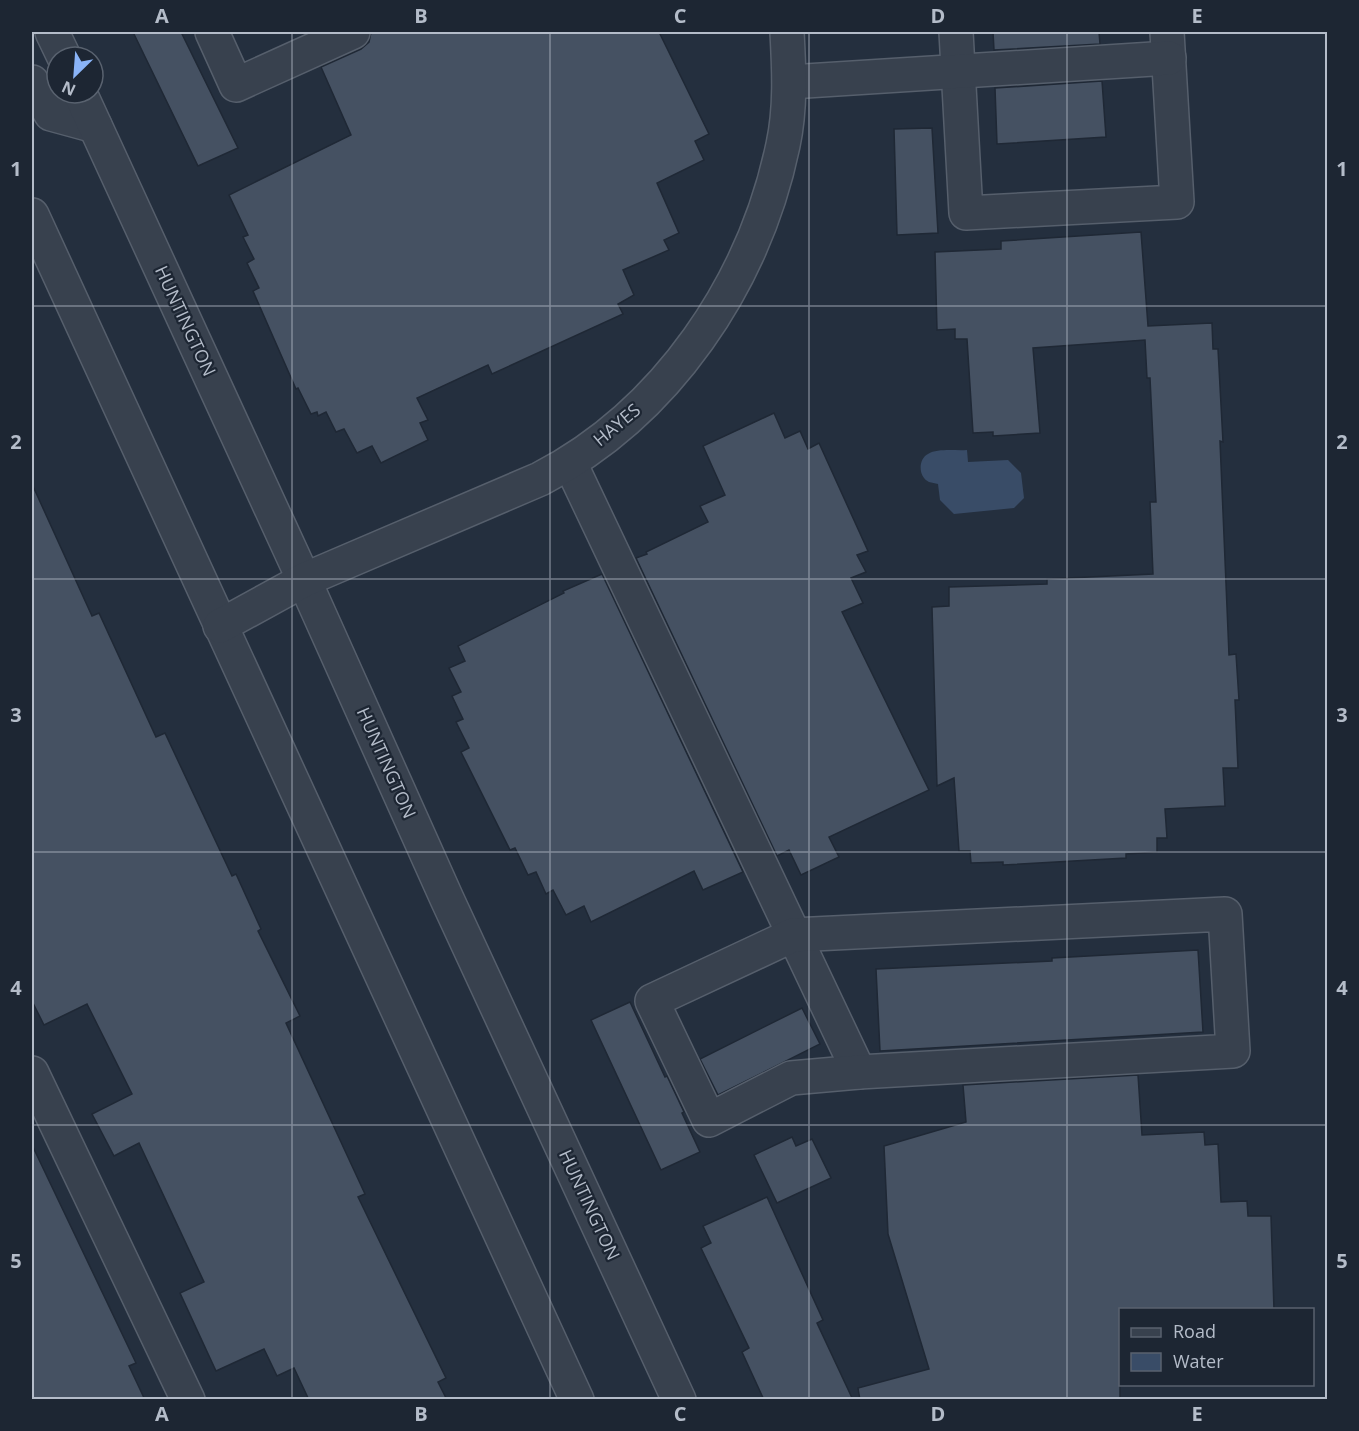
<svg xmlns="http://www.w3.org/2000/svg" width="1359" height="1431" font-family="'Open Sans',sans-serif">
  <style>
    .water { fill: #394c67 }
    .building { fill: #455162; stroke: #1f2835; stroke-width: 1.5 }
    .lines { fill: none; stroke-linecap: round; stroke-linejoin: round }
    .minor-casing { stroke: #565f6c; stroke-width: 36 }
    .minor { stroke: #38414e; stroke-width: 33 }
    .grid { fill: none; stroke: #b4bcc9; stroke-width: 1.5; stroke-opacity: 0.55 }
    .labels { text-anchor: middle; stroke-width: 4.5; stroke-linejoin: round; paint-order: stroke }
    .street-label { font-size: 18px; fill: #b4bcc9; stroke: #1d2633 }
    .neatline { fill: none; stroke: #b4bcc9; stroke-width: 2 }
    .grid-label { font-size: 20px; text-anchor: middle; font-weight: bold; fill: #b4bcc9 }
  </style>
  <rect width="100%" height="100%" fill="#242f3e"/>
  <path class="water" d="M967,450L968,462L1008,460L1021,473L1024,498L1014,508L954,514L940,500L938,484C935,483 932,483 929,482C918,477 918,459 928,454C938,448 956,451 967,450Z"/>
  <g class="building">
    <path d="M133,32H181L238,148L198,166Z"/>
    <path d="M371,32H659L709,134L695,141L704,160L657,183L679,233L664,240L669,250L623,270L634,295L618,304L623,314L492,374L488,365L417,398L428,420L420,423L428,440L381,463L372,446L357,453L344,429L336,432L326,412L318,416L317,412L311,414L298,388L296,389L253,291L259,288L247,263L254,259L243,237L248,235L229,195L351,135L321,67L361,49L369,42Z"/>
    <path d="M993,32H1099L1100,44L994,50Z"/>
    <path d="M1102,81L1106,137L997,144L995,88Z"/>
    <path d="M932,128L938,233L897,235L894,129Z"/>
    <path d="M1141,232L1148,326L1212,323L1213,349H1218L1223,442L1220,441L1229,655L1236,654L1239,700H1235L1238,768H1223L1225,806L1165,809L1167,838H1157V852L1126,854V858L1003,865V862L971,863L970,851H959L954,778L937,786L932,607L949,606V587L1047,584V579L1153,574L1150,502H1156L1150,378H1147L1145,340L1033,348L1040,433L993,436V432L973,433L967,339H955V329L937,330L935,252L1001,249V241Z"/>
    <path d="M774,413L785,438L800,431L808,449L819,443L868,551L857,555L866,572L851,578L863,603L842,612L929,790L829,837L839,857L801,875L789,850L777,856L636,558L647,554L646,552L708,522L700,506L725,495L703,446Z"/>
    <path d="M32,484L92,616L99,613L156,737L165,733L232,876L236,874L261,929L258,931L300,1016L286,1023L365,1194L358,1197L446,1378L438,1382L447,1400H309L294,1368L277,1376L264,1349L216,1371L180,1293L204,1282L139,1143L114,1156L92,1114L132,1094L87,1004L44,1025L32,1001Z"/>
    <path d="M602,574L743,872L703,890L694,871L591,922L584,906L566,915L553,890L546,894L536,872L528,875L515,848L510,850L461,752L469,748L456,722L463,719L452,696L461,692L449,668L465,661L458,646L564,593L563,591Z"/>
    <path d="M1198,950L1203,1032L880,1051L876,969L1052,961V958Z"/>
    <path d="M630,1002L665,1077L667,1076L684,1112L682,1113L700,1152L661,1170L591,1020Z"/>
    <path d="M802,1008L820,1044L718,1095L700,1059Z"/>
    <path d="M1138,1075L1142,1135L1204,1132L1205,1145L1218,1144L1221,1202L1247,1201L1248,1216H1271L1274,1310H1120V1400H860L858,1388L929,1369L888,1234L884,1146L966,1122L963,1085Z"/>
    <path d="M792,1137L796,1146L812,1139L831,1178L777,1203L754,1155Z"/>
    <path d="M32,1145L136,1363L129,1366L145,1400H32Z"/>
    <path d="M767,1197L823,1320L817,1323L853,1400H764L742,1352L749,1348L701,1248L711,1243L703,1226Z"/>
  </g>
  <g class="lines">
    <defs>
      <g id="minor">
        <path d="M52,32L64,57"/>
        <path d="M212,32L236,85L353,32"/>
        <path d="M956,32L966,213L1177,202L1167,32"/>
        <path d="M32,82L51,114L95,126"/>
        <path d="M790,82L1169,58"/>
        <path d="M80,93L304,580L447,899L679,1400"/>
        <path d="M32,215L577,1400"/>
        <path d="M570,463L859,1072"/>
        <path d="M220,626L304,580L540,479C667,413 754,283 783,145C791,108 789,69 787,32"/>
        <path d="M1225,914L1233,1051L859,1072L791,1078L709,1120L652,1001L793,935Z"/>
        <path d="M32,1073L188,1400"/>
      </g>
    </defs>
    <use href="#minor" class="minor-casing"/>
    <use href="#minor" class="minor"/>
  </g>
  <path class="grid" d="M292,32V1400M550,32V1400M809,32V1400M1067,32V1400M32,306H1328M32,579H1328M32,852H1328M32,1125H1328"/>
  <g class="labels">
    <g class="street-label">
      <text transform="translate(185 321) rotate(65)" y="6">HUNTINGTON</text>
      <text transform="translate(617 425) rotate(-40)" y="6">HAYES</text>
      <text transform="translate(386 763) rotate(66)" y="6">HUNTINGTON</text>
      <text transform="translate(589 1205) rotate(65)" y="6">HUNTINGTON</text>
    </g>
  </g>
  <rect width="1359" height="1431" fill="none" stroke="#1d2633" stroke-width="66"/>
  <rect x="1119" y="1308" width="195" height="78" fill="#1d2633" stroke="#59626f" stroke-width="1.5"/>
  <rect x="1131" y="1328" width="30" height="9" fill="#38414e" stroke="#59626f" stroke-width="1.5"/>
  <text x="1173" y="1338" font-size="18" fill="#b4bcc9">Road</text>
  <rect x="1131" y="1353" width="30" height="18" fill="#394c67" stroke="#59626f" stroke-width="1.5"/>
  <text x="1173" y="1368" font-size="18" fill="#b4bcc9">Water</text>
  <g transform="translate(75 75) rotate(205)"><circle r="28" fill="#1d2633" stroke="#59626f" stroke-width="1.5"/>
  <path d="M0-4.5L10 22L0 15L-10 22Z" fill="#8ab4f8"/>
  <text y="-9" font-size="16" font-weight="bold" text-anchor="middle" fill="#b4bcc9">N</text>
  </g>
  <rect x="33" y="33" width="1293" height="1365" class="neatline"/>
  <g class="grid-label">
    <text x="162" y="23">A</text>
    <text x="421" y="23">B</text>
    <text x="680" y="23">C</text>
    <text x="938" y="23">D</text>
    <text x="1197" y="23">E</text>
    <text x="16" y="176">1</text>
    <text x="1342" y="176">1</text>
    <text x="16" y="449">2</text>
    <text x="1342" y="449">2</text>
    <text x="16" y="722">3</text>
    <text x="1342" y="722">3</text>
    <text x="16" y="995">4</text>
    <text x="1342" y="995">4</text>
    <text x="16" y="1268">5</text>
    <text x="1342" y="1268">5</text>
    <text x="162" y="1421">A</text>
    <text x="421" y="1421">B</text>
    <text x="680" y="1421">C</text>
    <text x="938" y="1421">D</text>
    <text x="1197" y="1421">E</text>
  </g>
</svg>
